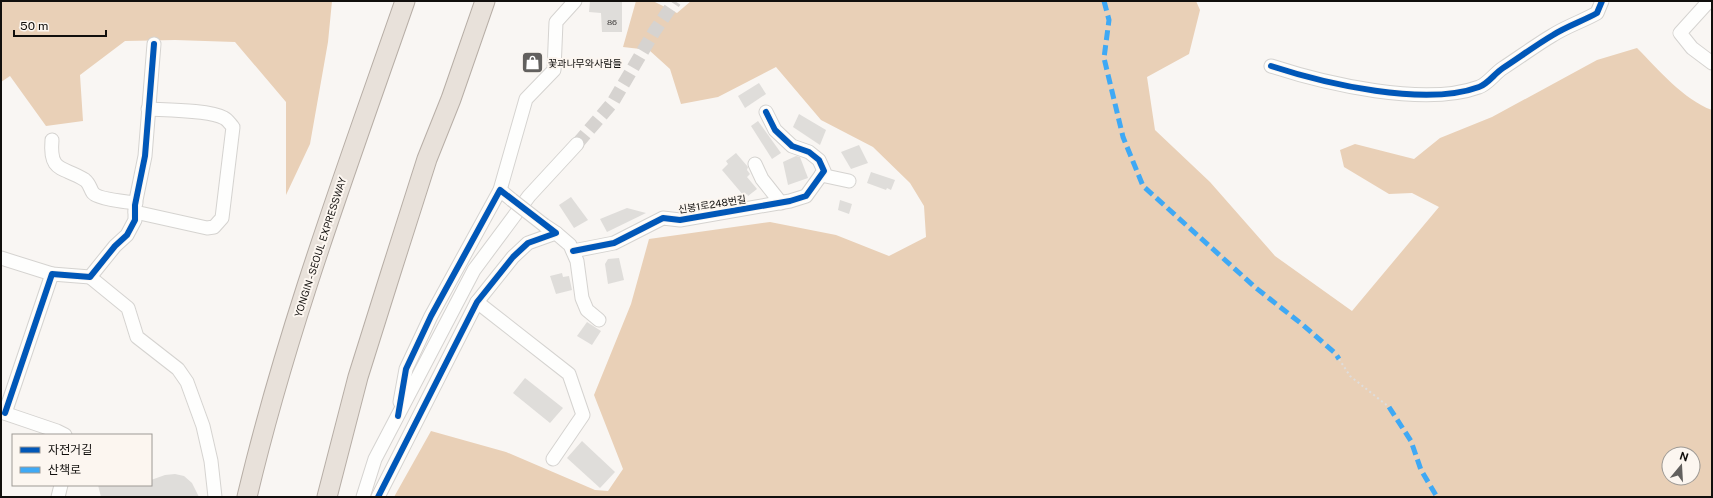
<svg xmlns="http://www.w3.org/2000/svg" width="1713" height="498" font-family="'Public Sans','Noto Sans KR',sans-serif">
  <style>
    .forest { fill: #e9d0b7; fill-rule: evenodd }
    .building { fill: #dfddda }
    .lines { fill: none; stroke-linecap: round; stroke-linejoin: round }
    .minor-tunnel { stroke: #d6d3d0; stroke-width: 13; stroke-dasharray: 13 6; stroke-linecap: butt }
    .minor-casing { stroke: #d5d3d0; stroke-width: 15 }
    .highway-casing { stroke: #b7aea6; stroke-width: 21 }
    .path { stroke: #dfdddc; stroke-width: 2; stroke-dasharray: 2 3; stroke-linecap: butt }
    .minor { stroke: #fefefd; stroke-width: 13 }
    .highway { stroke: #e8e1da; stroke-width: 19 }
    .minor-bridge-casing { stroke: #d5d3d0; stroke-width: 15; stroke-linecap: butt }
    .minor-bridge { stroke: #fefefd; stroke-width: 13 }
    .quiet { stroke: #3fa9f5; stroke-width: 5; stroke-dasharray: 10 5; stroke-linecap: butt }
    .cycleway-casing { stroke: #fcf6f0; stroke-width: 8 }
    .cycleway { stroke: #0057b8; stroke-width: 6 }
    .labels { text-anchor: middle; stroke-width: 4; stroke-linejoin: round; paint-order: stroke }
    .number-label { font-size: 8px; fill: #444240 }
    .poi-label { font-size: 10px; fill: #110f0d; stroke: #fcf6f0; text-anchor: start }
    .street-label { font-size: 10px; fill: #110f0d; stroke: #fcf6f0 }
  </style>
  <rect width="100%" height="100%" fill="#f9f6f3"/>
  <g class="forest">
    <path d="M1,1H332L328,42L310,144L286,195V102L235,42L175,40L125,41L80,75L83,121L46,126L10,76L1,82Z"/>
    <path d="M636,1H653L677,13L691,1H1196L1200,10L1189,54L1147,77L1155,130L1210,182L1275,256L1352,311L1439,207L1412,193L1389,194L1344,167L1340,150L1355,144L1414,159L1440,138L1492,117L1597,60L1637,48C1658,69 1684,100 1712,110V497H394L431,431L506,452L595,490L608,491L623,469L594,395L631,304L649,239L770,222L836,235L889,256L926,237L924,206L910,183L873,147L821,120L776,67L718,97L681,104L670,69L649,50L623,47ZM1669,454H1693V478H1669Z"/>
  </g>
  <g class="building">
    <path d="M590,1H622V32H602L601,13L589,12Z"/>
    <path d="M759,83L766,94L745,108L738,96Z"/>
    <path d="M799,114L826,130L820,145L793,127Z"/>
    <path d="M758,121L781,153L772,159L751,126Z"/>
    <path d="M859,145L868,163L851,169L841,152Z"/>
    <path d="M736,153L748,167L747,170L750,174L747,177L757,189L748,196L747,194L744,196L722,170L728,164L726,161Z"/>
    <path d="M796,156L800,157L808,178L788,185L783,162Z"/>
    <path d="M871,172L895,180L891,190L887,188L886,190L867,183Z"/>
    <path d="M571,197L588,220L574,228L559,205Z"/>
    <path d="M840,200L852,204L849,214L838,210Z"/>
    <path d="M627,208L646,213L607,232L600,219Z"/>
    <path d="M619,258L624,280L608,284L605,264L608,259Z"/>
    <path d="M562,273L563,277L569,276L572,290L556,294L550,276Z"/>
    <path d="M587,322L601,331L592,345L577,336Z"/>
    <path d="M525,378L563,408L550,423L513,393Z"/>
    <path d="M582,441L615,472L600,488L567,458Z"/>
    <path d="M175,474L184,476L192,483L199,497H101L98,485H151V480L165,475Z"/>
  </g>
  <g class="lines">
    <path class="minor-tunnel" d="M577,144L613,102L654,32L675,1"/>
    <defs>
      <g id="minor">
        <path d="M1709,1L1680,33L1692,48L1712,63"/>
        <path d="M1271,66C1326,84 1425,107 1479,87C1488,84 1495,73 1503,68C1520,57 1536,45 1553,35C1567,26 1583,21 1597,13L1602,1"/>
        <path d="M52,140C49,174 64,166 85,180C90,184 90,189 93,193C98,199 127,202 136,203"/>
        <path d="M755,164L762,179L781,203"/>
        <path d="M821,175L849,181"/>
        <path d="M500,190L526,99L554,70L556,22L575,1"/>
        <path d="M135,212L207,228L214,227L222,218L233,127C230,124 228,120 224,118C210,110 166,110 148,109"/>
        <path d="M556,233L570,245L577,261L582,298L587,310L599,320"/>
        <path d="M573,251L614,243L663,218L680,220L790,201L806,196L824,171L819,160L809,152L792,146L775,130L766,112"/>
        <path d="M1,258L52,274"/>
        <path d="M90,277L128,308L137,337L178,369L187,382L203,426L211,461L215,497"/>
        <path d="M477,302L569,374L583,415L553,459"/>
        <path d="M400,402L406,369L431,316L500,190L512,200"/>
        <path d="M1,412L57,431L65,435"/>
        <path d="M5,413L52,274L90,277L115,246L127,235L135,220V205L145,156L154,44"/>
        <path d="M58,497L61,485"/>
        <path d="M363,497L375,459L474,270L529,196L577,144"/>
        <path d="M378,497L477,302L513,257L528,243L556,233L544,225"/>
      </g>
      <g id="highway">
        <path d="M247,497C287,328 348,165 405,1"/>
        <path d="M327,497L358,377L391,272L427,159L451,99L485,1"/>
      </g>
    </defs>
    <use href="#minor" class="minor-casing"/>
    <use href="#highway" class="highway-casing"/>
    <path class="path" d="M1339,359L1350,376L1389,407"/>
    <use href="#minor" class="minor"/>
    <use href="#highway" class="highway"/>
    <defs>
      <path id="minor-bridge" d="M512,200L544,225"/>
    </defs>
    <use href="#minor-bridge" class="minor-bridge-casing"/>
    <use href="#minor-bridge" class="minor-bridge"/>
    <g class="quiet">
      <path d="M1104,1L1109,20L1104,58L1123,137L1143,186L1256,288L1303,325L1335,353L1339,359"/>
      <path d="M1389,407L1411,441L1421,470L1437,497"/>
    </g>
    <defs>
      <g id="cycleway">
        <path d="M1271,66C1326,84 1425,107 1479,87C1488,84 1495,73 1503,68C1520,57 1536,45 1553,35C1567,26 1583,21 1597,13L1602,1"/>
        <path d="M573,251L614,243L663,218L680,220L790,201L806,196L824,171L819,160L809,152L792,146L775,130L766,112"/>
        <path d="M5,413L52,274L90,277L115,246L127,235L135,220V205L145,156L154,44"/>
        <path d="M378,497L477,302L513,257L528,243L556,233L500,190L431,316L406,369L398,416"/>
      </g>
    </defs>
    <use href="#cycleway" class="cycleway-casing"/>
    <use href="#cycleway" class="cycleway"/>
  </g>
  <defs>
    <symbol id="shop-square" viewBox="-11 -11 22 22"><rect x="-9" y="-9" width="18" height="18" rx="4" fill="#62605e" stroke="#fcf6f0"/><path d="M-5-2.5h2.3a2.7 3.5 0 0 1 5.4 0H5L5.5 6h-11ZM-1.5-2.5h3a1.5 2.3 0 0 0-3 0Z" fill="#fff"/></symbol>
  </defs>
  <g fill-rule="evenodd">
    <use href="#shop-square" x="520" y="50" width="25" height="25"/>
  </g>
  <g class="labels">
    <g class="number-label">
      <text x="612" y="25">86</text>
    </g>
    <g class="poi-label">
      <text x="548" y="67">꽃과나무와사람들</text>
    </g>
    <g class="street-label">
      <text transform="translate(712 204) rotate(-9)" y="4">신봉1로248번길</text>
      <text transform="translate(320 247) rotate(-72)" y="4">YONGIN - SEOUL EXPRESSWAY</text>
    </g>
  </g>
  <rect width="1713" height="498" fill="none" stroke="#110f0d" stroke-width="4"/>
  <rect x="12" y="434" width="140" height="52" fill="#fcf6f0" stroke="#9e9a95"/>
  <rect x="20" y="447" width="20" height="6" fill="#0057b8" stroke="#9e9a95"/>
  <text x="48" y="454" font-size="12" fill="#110f0d">자전거길</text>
  <rect x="20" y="467" width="20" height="6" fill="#3fa9f5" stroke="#9e9a95"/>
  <text x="48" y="474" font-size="12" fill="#110f0d">산책로</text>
  <g transform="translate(1681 466) rotate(18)"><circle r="19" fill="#fcf6f0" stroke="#9e9a95"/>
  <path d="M0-3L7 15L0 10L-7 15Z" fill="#62605e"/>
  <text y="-6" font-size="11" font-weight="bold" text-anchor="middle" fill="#110f0d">N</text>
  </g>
  <path d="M14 30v6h92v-6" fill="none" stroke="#110f0d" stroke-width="2"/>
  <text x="20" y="30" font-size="12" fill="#110f0d" stroke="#fcf6f0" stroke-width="3" paint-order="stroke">50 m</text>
</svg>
